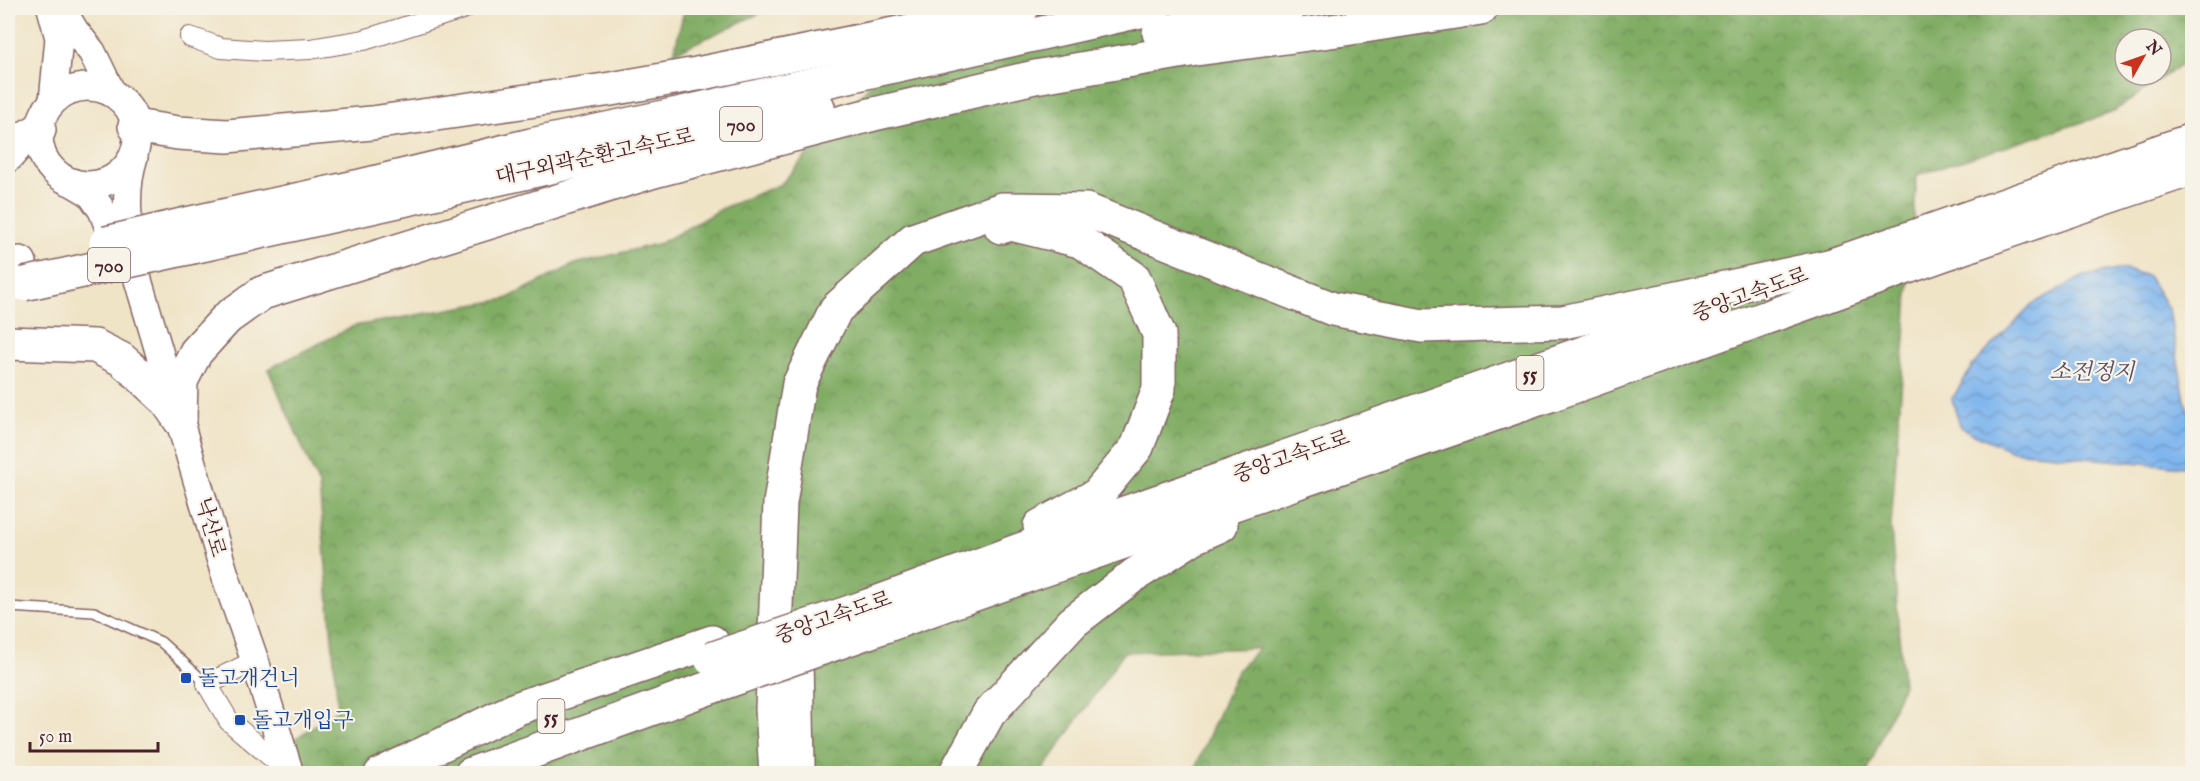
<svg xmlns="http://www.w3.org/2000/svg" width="2200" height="781" font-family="'IM FELL English','Noto Serif KR',serif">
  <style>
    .forest { fill: url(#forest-crowns); stroke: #656648; stroke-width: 1.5; fill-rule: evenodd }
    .water { fill: url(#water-waves); stroke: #646a8c; stroke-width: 1.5 }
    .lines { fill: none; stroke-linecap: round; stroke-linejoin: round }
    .lane-casing { stroke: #846462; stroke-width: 12 }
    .street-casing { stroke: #846462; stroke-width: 22 }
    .secondary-casing { stroke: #846462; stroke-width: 30 }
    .highway-casing { stroke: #846462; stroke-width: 36 }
    .lane { stroke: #fff; stroke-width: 9 }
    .street { stroke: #fff; stroke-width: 20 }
    .secondary { stroke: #fff; stroke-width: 27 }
    .highway { stroke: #fff; stroke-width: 33 }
    .highway-bridge-casing { stroke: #846462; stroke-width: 36; stroke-linecap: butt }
    .highway-bridge { stroke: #fff; stroke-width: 33 }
    .transit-dot { fill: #1a4fb4; stroke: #f7f3e8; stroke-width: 2 }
    .labels { text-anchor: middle; stroke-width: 4.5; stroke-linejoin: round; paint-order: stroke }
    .shield { fill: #f7f3e8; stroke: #7e5f64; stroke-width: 1.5 }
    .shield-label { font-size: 20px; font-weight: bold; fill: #4a1f2b }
    .street-label { font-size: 21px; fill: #4a1f2b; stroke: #f7f3e8 }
    .transit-label { font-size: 21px; fill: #164399; stroke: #f7f3e8; text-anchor: start }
    .water-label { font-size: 22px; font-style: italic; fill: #5a4c66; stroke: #f7f3e8 }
  </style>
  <defs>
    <pattern id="forest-crowns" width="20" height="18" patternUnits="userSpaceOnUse" patternTransform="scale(1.5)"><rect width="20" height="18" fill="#80ac64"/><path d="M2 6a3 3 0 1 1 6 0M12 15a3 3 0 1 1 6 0" fill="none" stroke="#6b8b53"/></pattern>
    <pattern id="water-waves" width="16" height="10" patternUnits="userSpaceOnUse" patternTransform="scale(1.5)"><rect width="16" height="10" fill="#7fb6ee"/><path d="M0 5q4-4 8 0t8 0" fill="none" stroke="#6a93c1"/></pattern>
  </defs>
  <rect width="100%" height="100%" fill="#f7f3e8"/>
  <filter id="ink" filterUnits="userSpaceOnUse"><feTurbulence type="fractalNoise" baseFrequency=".0167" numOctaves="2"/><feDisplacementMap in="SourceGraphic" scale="12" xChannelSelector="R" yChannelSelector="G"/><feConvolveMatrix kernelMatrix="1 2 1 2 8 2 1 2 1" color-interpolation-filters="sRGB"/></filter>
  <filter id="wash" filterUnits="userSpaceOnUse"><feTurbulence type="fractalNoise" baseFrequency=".008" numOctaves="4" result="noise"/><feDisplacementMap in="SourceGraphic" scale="24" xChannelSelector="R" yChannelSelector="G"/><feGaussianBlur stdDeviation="1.35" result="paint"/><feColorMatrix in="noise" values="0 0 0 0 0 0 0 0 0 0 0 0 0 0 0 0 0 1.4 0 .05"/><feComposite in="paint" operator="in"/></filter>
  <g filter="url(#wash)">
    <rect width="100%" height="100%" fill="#f0e4c7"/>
    <path class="forest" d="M689,8H2192V57L2111,113L1917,175L1891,527L1903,685L1867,773H1193L1237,671L1259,648L1124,652L1041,773H279L292,741L338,709L319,485L268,369L354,326L506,299L575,264L661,243L723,208L781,184L938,9H769L674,53L684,10ZM2125,39H2161V75H2125Z"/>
    <path class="water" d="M2122,269L2148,276L2169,310L2185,400L2192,420V457L2184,467L2012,451L1961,428L1952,399L1973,365L2034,303L2084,276Z"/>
  </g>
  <g filter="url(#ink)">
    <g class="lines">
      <defs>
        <path id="lane" d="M8,607L94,612L161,642L207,684"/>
        <g id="street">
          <path d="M190,37L221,48L264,51L310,49L364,40L465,8"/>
          <path d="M255,661L207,684L229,721L290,773"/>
        </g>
        <g id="secondary">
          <path d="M51,8L59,38L53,101"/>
          <path d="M61,8L75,31L92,52L111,91"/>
          <circle cx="88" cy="136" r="49"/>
          <path d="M134,157C121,198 130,239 138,280L225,575L255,661L290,774"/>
          <path d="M73,183L90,193L102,210L113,238L125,258"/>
        </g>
        <g id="highway">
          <path d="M1159,33L1289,8"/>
          <path d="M135,126L178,133L227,136L372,123L605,90L697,74L1022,8"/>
          <path d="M8,155L21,140L39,130"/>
          <path d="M186,224L360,186L531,145L678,114L1154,8"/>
          <path d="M1001,227L1011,224L1080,241L1134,278L1159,334V389L1137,447L1097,495L1040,526"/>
          <path d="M193,247L818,107"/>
          <path d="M8,265L20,263"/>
          <path d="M1809,273L2192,140"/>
          <path d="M8,343L95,346L121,359L136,372L166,400L180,420"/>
          <path d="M180,420L181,381L196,352L227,318L262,293L654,171L874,114L1035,77L1196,49L1345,29L1481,8"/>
          <path d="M868,606L1039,543L1709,309"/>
          <path d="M868,632C1093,551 1321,475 1547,396C1762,320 1976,240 2192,169"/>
          <path d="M796,658L798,766"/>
          <path d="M381,774L518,708L712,642"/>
          <path d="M471,774L714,686"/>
          <path d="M776,774L772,709L780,503L799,384L836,309L913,240L1002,209L1086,210L1333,309L1422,326L1563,322L1829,266"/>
          <path d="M955,774L989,713L1073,622L1133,576L1194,537L1221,525"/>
        </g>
      </defs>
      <use href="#lane" class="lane-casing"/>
      <use href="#street" class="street-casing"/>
      <use href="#secondary" class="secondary-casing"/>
      <use href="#highway" class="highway-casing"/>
      <use href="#lane" class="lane"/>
      <use href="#street" class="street"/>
      <use href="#secondary" class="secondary"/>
      <use href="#highway" class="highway"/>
      <defs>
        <g id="highway-bridge">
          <path d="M106,243L186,224"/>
          <path d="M24,284L193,247"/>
          <path d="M711,659L868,606"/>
          <path d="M714,686L868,632"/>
        </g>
      </defs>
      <use href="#highway-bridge" class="highway-bridge-casing"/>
      <use href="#highway-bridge" class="highway-bridge"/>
    </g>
  </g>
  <g class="transit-dot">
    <rect x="180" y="672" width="12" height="12" rx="3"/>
    <rect x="234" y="714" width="12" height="12" rx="3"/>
  </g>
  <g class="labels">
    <g class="shield">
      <rect x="720" y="107" width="42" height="34" rx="4.5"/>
      <rect x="88" y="248" width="42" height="34" rx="4.5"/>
      <rect x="1516.5" y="356" width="27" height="34" rx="4.5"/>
      <rect x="537.5" y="699" width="27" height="34" rx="4.5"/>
    </g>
    <g class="shield-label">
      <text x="741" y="131">700</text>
      <text x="109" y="272">700</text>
      <text x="1530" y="380">55</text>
      <text x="551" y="723">55</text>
    </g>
    <g class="street-label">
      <text transform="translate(595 156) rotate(-12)" y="7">대구외곽순환고속도로</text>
      <text transform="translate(1750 294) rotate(-20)" y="7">중앙고속도로</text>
      <text transform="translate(1291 456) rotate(-19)" y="7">중앙고속도로</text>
      <text transform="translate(211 527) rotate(74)" y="7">낙산로</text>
      <text transform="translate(833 617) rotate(-19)" y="7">중앙고속도로</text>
    </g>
    <g class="transit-label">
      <text x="198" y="685">돌고개건너</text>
      <text x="252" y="727">돌고개입구</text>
    </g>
    <g class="water-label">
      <text x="2092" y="379">소전정지</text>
    </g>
  </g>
  <rect width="2200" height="781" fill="none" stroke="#f7f3e8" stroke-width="30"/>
  <g transform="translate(2143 57) rotate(50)"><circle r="28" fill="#f7f3e8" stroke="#b29e9c" stroke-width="1.5"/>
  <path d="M0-4.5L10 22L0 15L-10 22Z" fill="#c8321e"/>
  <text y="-9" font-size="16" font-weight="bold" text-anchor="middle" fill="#4a1f2b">N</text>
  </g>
  <path d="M30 742v9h128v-9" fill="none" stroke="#4a1f2b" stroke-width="3"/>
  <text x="39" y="742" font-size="18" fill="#4a1f2b" stroke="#f7f3e8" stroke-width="4.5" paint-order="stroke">50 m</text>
</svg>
